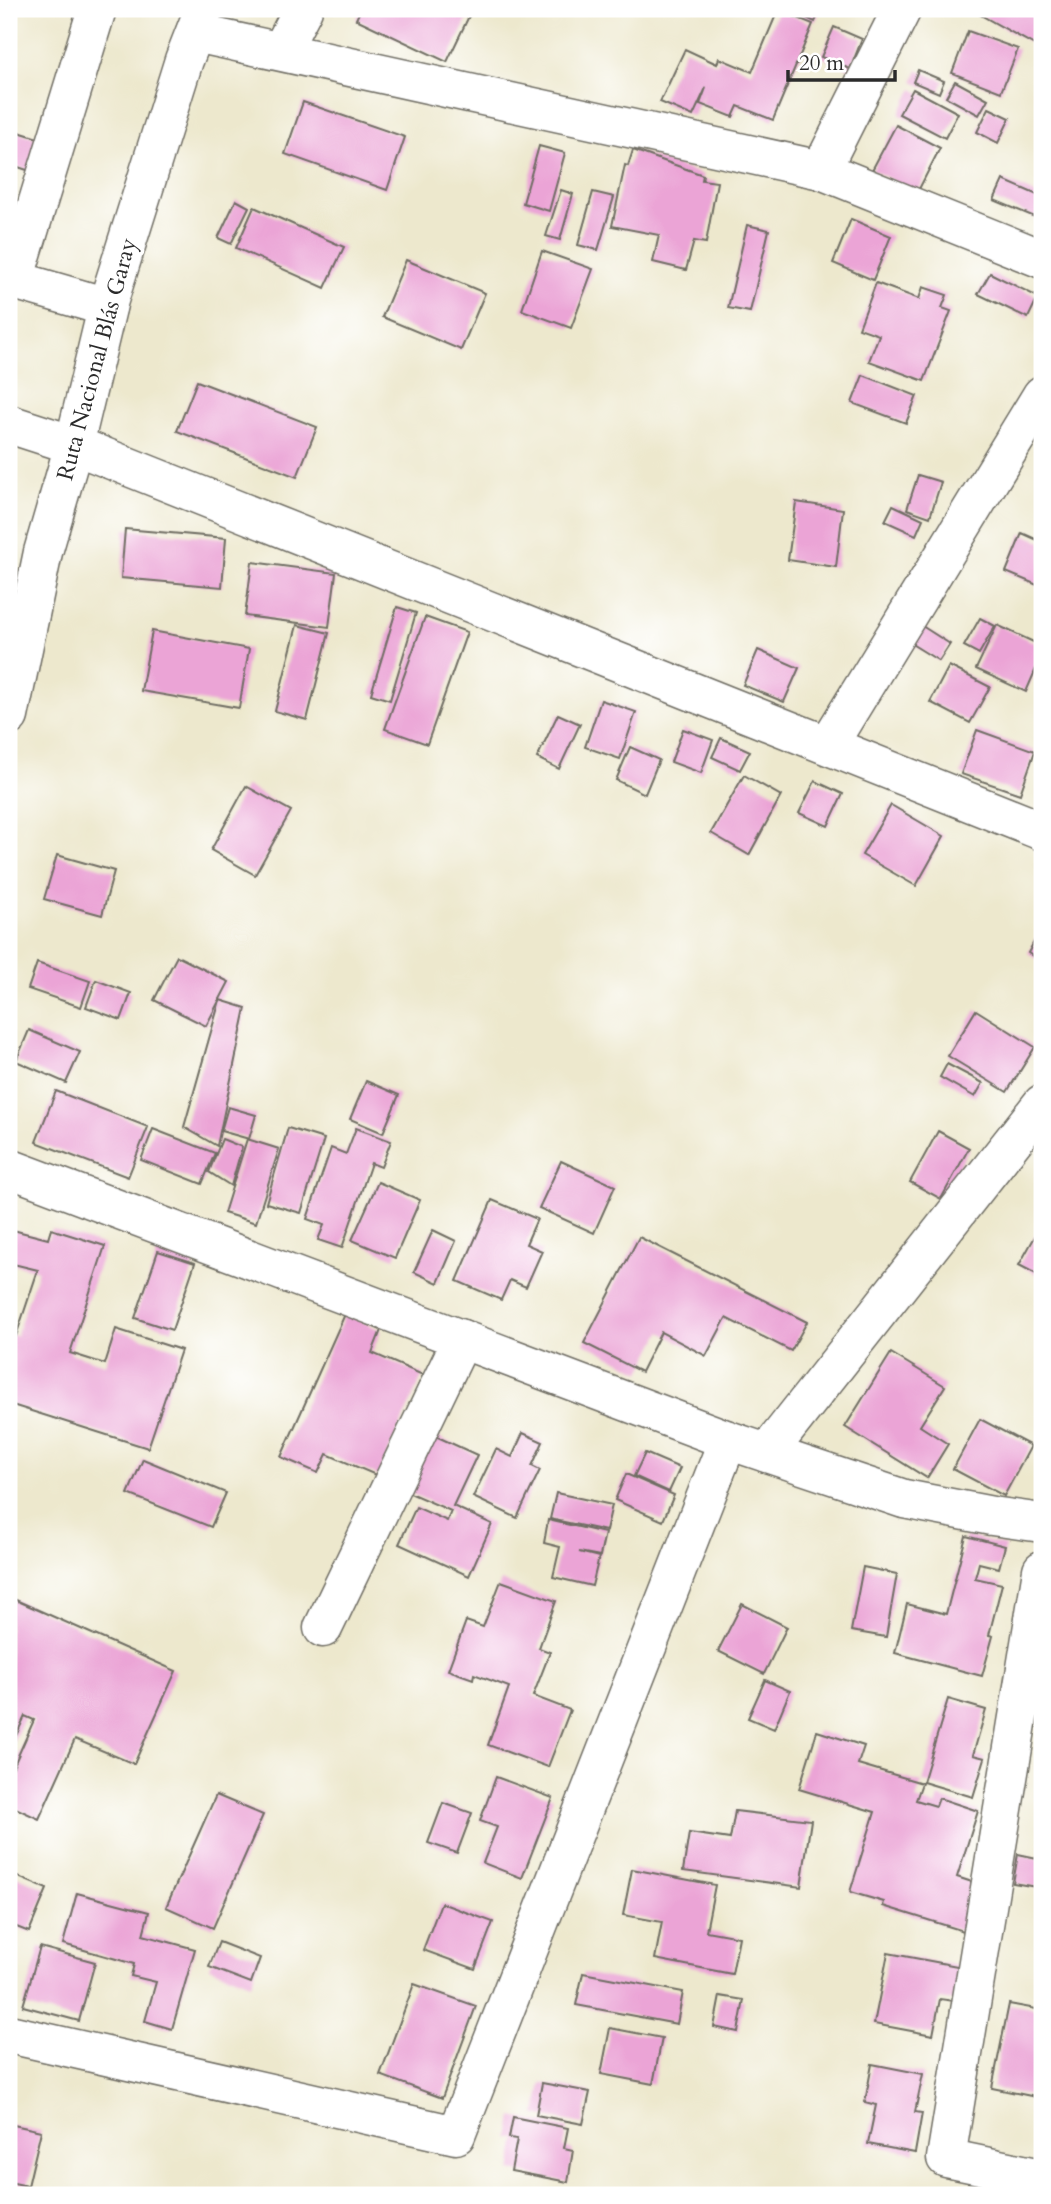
<svg xmlns="http://www.w3.org/2000/svg" width="1051" height="2204" font-family="Cardo,serif">
  <style>
    .building { fill: #eba4d6 }
    .lines { fill: none; stroke-linecap: round; stroke-linejoin: round }
    .minor-casing { stroke: #6f6d64; stroke-width: 41 }
    .highway-casing { stroke: #6f6d64; stroke-width: 41 }
    .minor { stroke: #fff; stroke-width: 38 }
    .highway { stroke: #fff; stroke-width: 38 }
    .labels { text-anchor: middle; stroke-width: 7; stroke-linejoin: round; paint-order: stroke }
    .street-label { font-size: 23px; fill: #2b2b2b; stroke: #fff }
  </style>
  <rect width="100%" height="100%" fill="#fff"/>
  <filter id="ink" filterUnits="userSpaceOnUse"><feTurbulence type="fractalNoise" baseFrequency=".0143" numOctaves="2"/><feDisplacementMap in="SourceGraphic" scale="14" xChannelSelector="R" yChannelSelector="G"/><feConvolveMatrix kernelMatrix="1 2 1 2 8 2 1 2 1" color-interpolation-filters="sRGB"/></filter>
  <filter id="wash" filterUnits="userSpaceOnUse"><feTurbulence type="fractalNoise" baseFrequency=".00686" numOctaves="4" result="noise"/><feDisplacementMap in="SourceGraphic" scale="28" xChannelSelector="R" yChannelSelector="G"/><feGaussianBlur stdDeviation="1.57" result="paint"/><feColorMatrix in="noise" values="0 0 0 0 0 0 0 0 0 0 0 0 0 0 0 0 0 1.4 0 .05"/><feComposite in="paint" operator="in"/></filter>
  <g filter="url(#wash)">
    <rect width="100%" height="100%" fill="#ede8cd"/>
    <g id="blocks">
      <g class="building">
        <path d="M361,9H459L470,14L447,62L356,19Z"/>
        <path d="M799,9H821L815,22L796,13Z"/>
        <path d="M970,9H1042V40L1038,47Z"/>
        <path d="M778,10L813,24L773,120L738,106L733,117L700,104L706,88L693,116L660,102L685,49L717,64L719,58L752,72Z"/>
        <path d="M834,27L862,39L850,69L821,57Z"/>
        <path d="M968,31L1018,49L1001,92L952,73Z"/>
        <path d="M918,70L944,81L939,93L913,82Z"/>
        <path d="M955,81L988,99L979,115L946,97Z"/>
        <path d="M913,89L958,113L945,138L899,114Z"/>
        <path d="M303,102L405,137L387,190L285,154Z"/>
        <path d="M989,108L1010,118L998,143L977,132Z"/>
        <path d="M896,125L940,148L917,193L872,170Z"/>
        <path d="M9,129L44,140L33,172L9,164Z"/>
        <path d="M539,146L565,153L549,211L523,203Z"/>
        <path d="M633,150L703,175L702,180L717,182L706,243L694,241L686,270L653,262L659,235L612,226L625,165L628,166Z"/>
        <path d="M1003,180L1042,197V220L994,200Z"/>
        <path d="M561,190L573,194L560,240L546,236Z"/>
        <path d="M593,192L614,197L598,250L578,245Z"/>
        <path d="M236,200L249,207L231,244L218,238Z"/>
        <path d="M254,207L344,247L325,288L236,248Z"/>
        <path d="M851,219L891,236L873,280L833,263Z"/>
        <path d="M747,225L769,230L750,312L728,308Z"/>
        <path d="M542,251L593,269L571,328L522,310Z"/>
        <path d="M406,260L485,293L461,350L382,317Z"/>
        <path d="M990,273L1038,297L1028,318L978,294Z"/>
        <path d="M876,283L919,299L923,287L947,295L942,308L951,311L924,381L869,361L879,335L859,328Z"/>
        <path d="M863,375L917,396L906,423L852,403Z"/>
        <path d="M197,381L317,427L297,477L177,431Z"/>
        <path d="M918,475L941,482L930,517L907,509Z"/>
        <path d="M796,502L843,509L836,567L788,560Z"/>
        <path d="M893,505L923,519L916,535L885,521Z"/>
        <path d="M125,529L226,538L222,587L121,578Z"/>
        <path d="M1022,533L1042,542V587L1006,572Z"/>
        <path d="M252,562L336,573L329,627L245,616Z"/>
        <path d="M397,607L416,613L390,700L371,694Z"/>
        <path d="M425,617L467,632L427,744L385,729Z"/>
        <path d="M980,618L995,626L979,654L964,646Z"/>
        <path d="M297,625L329,633L307,720L275,711Z"/>
        <path d="M997,625L1042,646V655L1026,692L976,669Z"/>
        <path d="M922,626L950,644L939,661L910,643Z"/>
        <path d="M152,631L249,649L239,708L141,691Z"/>
        <path d="M758,650L799,668L784,702L743,685Z"/>
        <path d="M949,666L990,687L970,723L930,702Z"/>
        <path d="M601,700L636,712L620,759L585,747Z"/>
        <path d="M558,714L580,724L559,769L537,758Z"/>
        <path d="M683,729L713,740L701,773L671,762Z"/>
        <path d="M977,730L1035,751L1020,794L961,774Z"/>
        <path d="M721,738L750,751L740,770L712,757Z"/>
        <path d="M630,747L659,760L645,794L616,780Z"/>
        <path d="M744,775L781,796L749,855L711,833Z"/>
        <path d="M815,781L843,794L828,826L799,813Z"/>
        <path d="M246,786L291,811L255,875L211,850Z"/>
        <path d="M891,805L944,836L916,886L862,855Z"/>
        <path d="M57,855L114,871L102,915L44,899Z"/>
        <path d="M1042,927V962L1028,953Z"/>
        <path d="M177,956L229,982L206,1026L154,1000Z"/>
        <path d="M37,963L90,981L81,1007L28,989Z"/>
        <path d="M96,980L131,993L121,1020L86,1007Z"/>
        <path d="M220,1000L246,1008L217,1146L184,1127Z"/>
        <path d="M976,1010L1035,1047L1007,1092L948,1056Z"/>
        <path d="M29,1030L80,1052L66,1083L16,1061Z"/>
        <path d="M947,1064L983,1083L975,1097L940,1077Z"/>
        <path d="M366,1081L399,1095L383,1133L350,1119Z"/>
        <path d="M56,1091L148,1127L128,1177L36,1142Z"/>
        <path d="M228,1107L256,1115L249,1139L221,1131Z"/>
        <path d="M288,1128L324,1139L301,1213L266,1203Z"/>
        <path d="M356,1128L391,1141L381,1167L371,1163L342,1248L318,1240L324,1225L307,1219L331,1148L346,1154Z"/>
        <path d="M153,1129L215,1153L202,1184L141,1160Z"/>
        <path d="M938,1131L969,1148L941,1199L910,1182Z"/>
        <path d="M222,1139L242,1147L231,1186L209,1172Z"/>
        <path d="M247,1139L279,1149L256,1223L224,1213Z"/>
        <path d="M561,1161L615,1186L594,1233L539,1208Z"/>
        <path d="M378,1182L420,1200L395,1258L352,1240Z"/>
        <path d="M492,1200L537,1219L526,1244L542,1251L526,1287L510,1280L501,1300L457,1281Z"/>
        <path d="M1042,1224V1277L1019,1265Z"/>
        <path d="M9,1229L48,1239L51,1229L105,1246L70,1353L105,1364L116,1329L181,1350L148,1448L9,1404V1334L16,1336L38,1270L9,1263Z"/>
        <path d="M433,1230L456,1241L438,1283L414,1272Z"/>
        <path d="M639,1237L807,1322L791,1351L726,1318L706,1356L661,1332L641,1372L584,1343Z"/>
        <path d="M158,1251L195,1263L172,1330L135,1318Z"/>
        <path d="M345,1314L381,1330L372,1353L423,1375L378,1476L327,1454L318,1473L281,1457Z"/>
        <path d="M891,1353L945,1386L920,1426L948,1444L927,1478L845,1427Z"/>
        <path d="M980,1419L1031,1446L1004,1496L953,1469Z"/>
        <path d="M429,1433L477,1455L453,1506L492,1524L469,1576L399,1544L416,1507L447,1521L451,1511L403,1490Z"/>
        <path d="M523,1433L543,1442L532,1466L540,1470L517,1518L473,1497L496,1449L512,1457Z"/>
        <path d="M645,1453L680,1468L669,1492L634,1476Z"/>
        <path d="M143,1459L226,1493L211,1527L128,1494Z"/>
        <path d="M626,1474L674,1495L663,1521L615,1500Z"/>
        <path d="M556,1493L612,1505L606,1531L550,1519Z"/>
        <path d="M548,1520L605,1533L600,1556L579,1552L599,1557L592,1586L553,1577L560,1547L544,1543Z"/>
        <path d="M966,1536L1005,1546L999,1568L979,1563L975,1578L1002,1584L989,1635L993,1636L982,1676L895,1653L907,1604L946,1614Z"/>
        <path d="M863,1567L897,1574L886,1637L851,1631Z"/>
        <path d="M501,1581L556,1601L539,1648L550,1652L533,1696L570,1710L548,1767L488,1745L509,1687L474,1674L473,1679L448,1670L466,1621L483,1627Z"/>
        <path d="M9,1597L176,1671L134,1764L75,1739L39,1819L9,1805V1776L34,1720L25,1716L9,1751Z"/>
        <path d="M742,1604L787,1627L764,1674L718,1651Z"/>
        <path d="M765,1680L790,1691L774,1729L748,1718Z"/>
        <path d="M948,1699L986,1710L973,1755L985,1758L973,1797L923,1782Z"/>
        <path d="M817,1731L864,1746L858,1764L922,1783L916,1800L936,1806L939,1798L978,1811L957,1877L984,1886L970,1933L883,1906L884,1902L850,1892L875,1812L799,1789Z"/>
        <path d="M496,1777L553,1798L522,1878L483,1863L497,1827L480,1821Z"/>
        <path d="M216,1795L263,1815L213,1928L166,1907Z"/>
        <path d="M443,1803L472,1813L457,1853L428,1843Z"/>
        <path d="M735,1811L811,1820L801,1887L683,1871L689,1833L730,1839Z"/>
        <path d="M1018,1854L1042,1859V1888L1013,1883Z"/>
        <path d="M632,1869L715,1885L706,1931L739,1937L732,1974L655,1959L662,1922L623,1915Z"/>
        <path d="M9,1873L47,1889L29,1932L9,1924Z"/>
        <path d="M77,1893L149,1912L143,1935L195,1949L172,2029L145,2021L156,1982L131,1976L134,1964L63,1944Z"/>
        <path d="M441,1903L493,1922L475,1969L423,1950Z"/>
        <path d="M219,1942L260,1958L251,1983L209,1967Z"/>
        <path d="M40,1947L95,1962L79,2021L23,2006Z"/>
        <path d="M888,1953L968,1968L961,2002L940,1999L933,2035L874,2024Z"/>
        <path d="M583,1973L683,1992L677,2024L576,2005Z"/>
        <path d="M414,1984L476,2006L442,2098L380,2075Z"/>
        <path d="M720,1996L744,2000L738,2032L714,2027Z"/>
        <path d="M1009,2004L1042,2010V2067L1036,2097L992,2088Z"/>
        <path d="M610,2028L662,2038L653,2084L601,2074Z"/>
        <path d="M872,2064L923,2074L915,2112L922,2113L915,2153L868,2144L876,2105L865,2102Z"/>
        <path d="M542,2083L590,2092L583,2124L536,2115Z"/>
        <path d="M513,2117L568,2128L564,2148L573,2150L568,2182L511,2171L517,2139L509,2138Z"/>
        <path d="M9,2124L41,2131L28,2186L9,2182Z"/>
      </g>
    </g>
  </g>
  <g filter="url(#ink)">
    <use href="#blocks" fill-opacity="0" stroke="#6f6d64" stroke-width="2"/>
    <g class="lines">
      <defs>
        <g id="minor">
          <path d="M97,9L14,280L107,307"/>
          <path d="M195,33L821,170L1042,259"/>
          <path d="M281,51L303,9"/>
          <path d="M821,170L902,9"/>
          <path d="M9,424L74,445L1042,831"/>
          <path d="M828,745L1042,395"/>
          <path d="M9,1168L728,1440L904,1499L992,1516L1042,1523"/>
          <path d="M767,1453L1042,1104"/>
          <path d="M1042,1570L946,2158L1042,2178"/>
          <path d="M323,1628L462,1339"/>
          <path d="M9,2034L456,2135L728,1440"/>
        </g>
        <path id="highway" d="M9,716L43,552L74,445L109,300L184,60L204,9"/>
      </defs>
      <use href="#minor" class="minor-casing"/>
      <use href="#highway" class="highway-casing"/>
      <use href="#minor" class="minor"/>
      <use href="#highway" class="highway"/>
    </g>
  </g>
  <g class="labels">
    <g class="street-label">
      <text transform="translate(96 359) rotate(-75)" y="8">Ruta Nacional Blás Garay</text>
    </g>
  </g>
  <rect width="1051" height="2204" fill="none" stroke="#fff" stroke-width="35"/>
  <path d="M788 70v10h107v-10" fill="none" stroke="#2b2b2b" stroke-width="3.5"/>
  <text x="799" y="70" font-size="21" fill="#2b2b2b" stroke="#ffffff" stroke-width="5" paint-order="stroke">20 m</text>
</svg>
